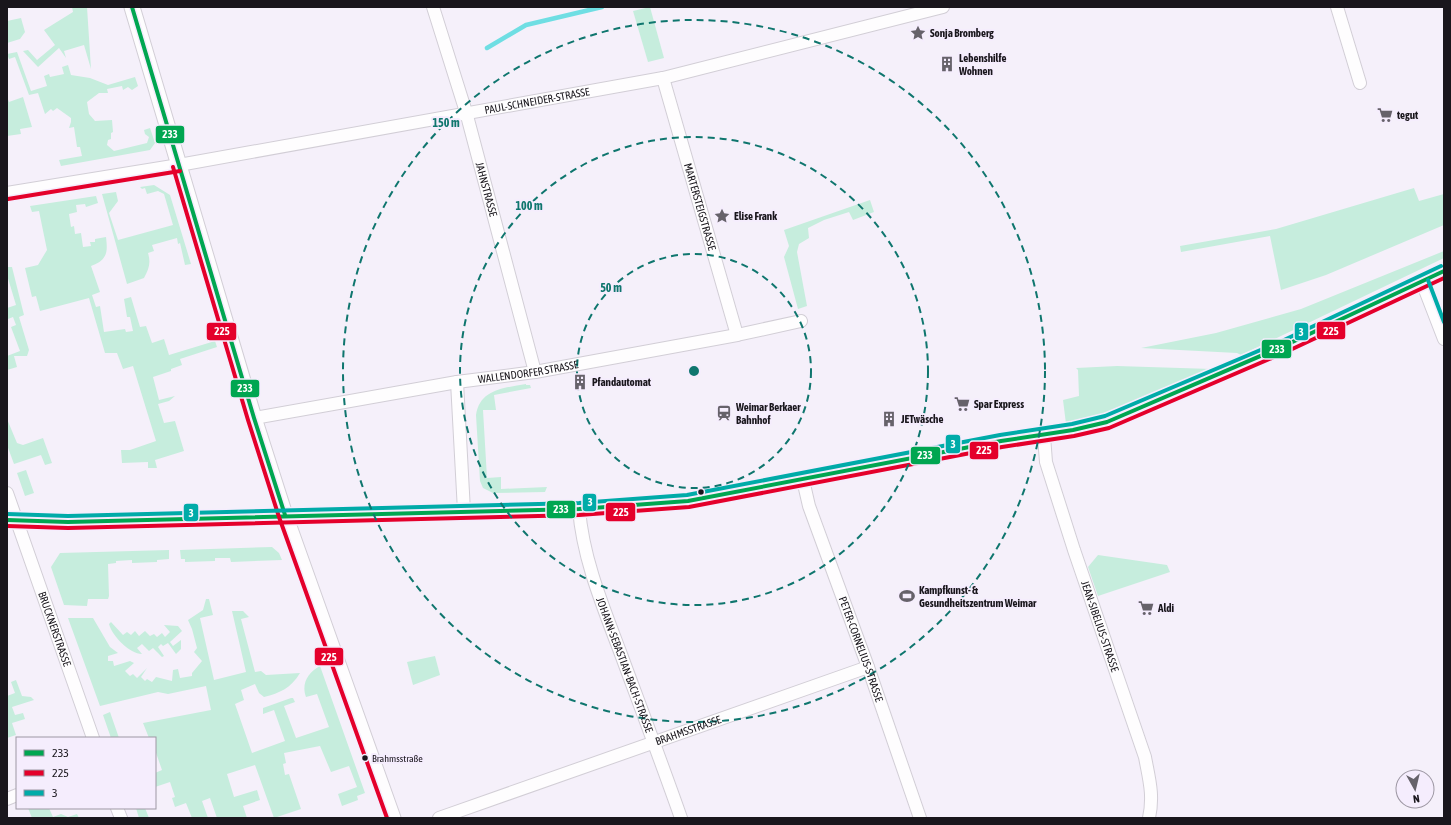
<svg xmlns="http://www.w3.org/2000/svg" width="1451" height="825" font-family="'Asap Condensed',sans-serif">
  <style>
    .green { fill: #c6eddd }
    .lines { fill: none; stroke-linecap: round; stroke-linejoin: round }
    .stream { stroke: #6fdee3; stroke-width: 4.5 }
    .minor-casing { stroke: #d2ced6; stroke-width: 14 }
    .tertiary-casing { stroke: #d2ced6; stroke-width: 17 }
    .minor { stroke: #fefdfe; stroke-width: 12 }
    .tertiary { stroke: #fefdfe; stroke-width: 15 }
    .bus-1-casing { stroke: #f5edfd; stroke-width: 7 }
    .bus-2-casing { stroke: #f5edfd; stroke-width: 7 }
    .bus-3-casing { stroke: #f5edfd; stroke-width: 7 }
    .bus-1 { stroke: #00a651; stroke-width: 4 }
    .bus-2 { stroke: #e4002b; stroke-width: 4 }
    .bus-3 { stroke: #00aba8; stroke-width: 4 }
    .ring { fill: none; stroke: #0f766e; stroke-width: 2; stroke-dasharray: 7 5 }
    .bus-dot { fill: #19161c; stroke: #f5edfd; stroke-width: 1.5 }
    .labels { text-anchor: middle; stroke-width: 4; stroke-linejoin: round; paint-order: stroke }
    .bus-label { font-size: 10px; fill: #19161c; stroke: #f5edfd; text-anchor: start }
    .poi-label { font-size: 11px; font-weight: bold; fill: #19161c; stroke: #f5edfd; text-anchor: start }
    .street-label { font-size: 11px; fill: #19161c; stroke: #f5edfd }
    .centre { fill: #0f766e; stroke: #f5edfd; stroke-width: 2 }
    .ring-label { font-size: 12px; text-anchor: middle; font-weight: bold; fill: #0f766e; stroke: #f5edfd; stroke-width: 4; stroke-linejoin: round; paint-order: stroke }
    .line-badge { stroke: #f5edfd; stroke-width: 1.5 }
    .badge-label { font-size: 11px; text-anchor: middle; font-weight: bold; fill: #fff }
  </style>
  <rect width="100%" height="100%" fill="#f5f0fa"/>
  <g class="green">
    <path d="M72,7H87L91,69L84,45L64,51L66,58L59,48L38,67L23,51L28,50L37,60L55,45L44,30L73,12Z"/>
    <path d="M650,7L664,58L648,62L633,11Z"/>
    <path d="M21,18L25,32L20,39L7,43V21Z"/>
    <path d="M17,52L31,91L47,86L44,76L49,74L50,77L64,74L62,67L68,65L71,75L90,78L108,85L135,77L138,86L132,90L128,87L123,90L122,86L107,89L108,93H99L87,102L89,114L95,121L112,120L113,132L111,133V139L108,140L107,145L114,151L147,143L149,137L145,134L144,130L150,128L155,143L150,150L61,166L59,160L82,156L80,147H77L74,127L69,128L71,122V118L57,108L53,111L51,109L45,114L38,93L29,95L15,57L9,59L7,54Z"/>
    <path d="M7,97L9,102L23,97L32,127L20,129L21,134L7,136Z"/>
    <path d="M154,185L170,195L191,264L185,265L180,243L178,244L177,238L152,245L154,251L148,253C151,263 149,269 144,278L127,284L102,194L116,192L118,201L109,213L118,240L173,225L164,194L158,191L147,194L145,188L142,189L140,187Z"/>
    <path d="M1414,188L1419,201L1444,194V225L1326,275L1281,290L1270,236L1181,252L1180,246L1276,229Z"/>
    <path d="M96,196L98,203L86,207L85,204L76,205L77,212L69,214L71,227L74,226L75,234L81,233L83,247L91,246L90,242H95V239L106,237C108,253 107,260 91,266L100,292L92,295L96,307L100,306L104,332L125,329L126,332L133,331L130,317H127L124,299L131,297L140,327L146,326L152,343L164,339L169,355L215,341L217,347L180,359L182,365L171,369V371L153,377L159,400L175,396L169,401L158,404L164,423L175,421L184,451L155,460L157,468H148V462L122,463L121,450H130L156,441L133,366L123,369L117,353H105L89,298L40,311L36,296L32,297L25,268L38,265L47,250L39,211L32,212L30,206Z"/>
    <path d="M870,200L874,212L853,220L849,212L824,220L808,228L809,238L799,244L797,252L807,306L798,309L784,257L789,246L784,230Z"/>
    <path d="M1444,251V258L1241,355L1237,353L1141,348L1216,333L1301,309Z"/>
    <path d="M7,264L8,267H12L24,315L19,317L29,350L27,356H14L17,367L7,370V356L20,351L11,327L16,325L13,317L8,319L7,308L16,305L7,275Z"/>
    <path d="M1117,366L1212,369L1092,418L1066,424L1063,400L1079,396L1078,370L1076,368Z"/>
    <path d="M526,384V385H530L531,388L494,395L496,410H483L487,478L501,477V489L547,487L545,492L493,493L483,488L480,481L476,415C480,389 504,388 526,384Z"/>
    <path d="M7,419L17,443L23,445L43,438L52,463L45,465L41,455L14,464L7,445Z"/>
    <path d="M26,470L34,493L25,496L17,473Z"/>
    <path d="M272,547L279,553L282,560L231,562L230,558H215V561L185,562V559H181L180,550Z"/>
    <path d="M169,550V559L157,560V562L132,563V560L116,561V563L108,564L109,596L108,599H88L87,606L64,605L51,567L60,553Z"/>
    <path d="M1098,555L1167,565L1170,572L1098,596L1088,567Z"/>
    <path d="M206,599H209L213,615L200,618L214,680L246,672L232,611H243L249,617L241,619L255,672L261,671L266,675L300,673C291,688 280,693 264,697L259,693L255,684L241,690L244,700L235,704L252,753L285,741L274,710L263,714V708L291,698H293L295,702L284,706L296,738L329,727L317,694L306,697C301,684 308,672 320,666L365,793L357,796L358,800L342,806L338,794L357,787L349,766L331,772L320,746L284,753L286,763L283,764L285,775L289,774L301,809L274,818L255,765L227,774L234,797L257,790L260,800L243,806L247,818H217L210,798L202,801L208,818H192L186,803L175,807L172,798L175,797L170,782L155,787V773L162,770L155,750V738H149L143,723L211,710L206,686L168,694L158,692L100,706L68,618H93L110,647L118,653L108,656V661H113L114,666L130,661L134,663L125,671L130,676L133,674L137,678L147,668L141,677L145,681L147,679L152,682L156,677L172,681L173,670L178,669L180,678L192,676V673L202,661L194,652L197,648L192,629L188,620L203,610Z"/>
    <path d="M111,622L123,635L127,632L131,635L135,631L139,636L145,631L150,636L154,634L157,637L162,633L165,637L170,632L164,625L178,626L182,631L170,642L173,646L181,640V649L176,654L168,643L163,646L161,644L158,647L164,656L162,657L153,648L149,651L142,644L137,648L142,654C130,654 112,636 109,624Z"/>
    <path d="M435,656L440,675L413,685L407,662Z"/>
    <path d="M16,680L22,696L31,697L34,700L12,707L15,715L23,713L25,719L12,723L16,735L7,738V696L15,693L11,682Z"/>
    <path d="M110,712L119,738H111L103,715Z"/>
    <path d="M28,808H49L53,817L61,814L68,817L77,814L79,818H32Z"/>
    <path d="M136,808H145L149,818H139Z"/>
  </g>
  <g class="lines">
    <path class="stream" d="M487,48L526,25L602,7"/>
    <defs>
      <g id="minor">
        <path id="s1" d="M433,7L466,112L535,372"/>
        <path d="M1337,7L1360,83"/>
        <path id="s2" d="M663,78L737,335"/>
        <path id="s3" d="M7,193L179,165L663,78L943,7"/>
        <path d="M1422,282L1444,339"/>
        <path d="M457,382L464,511"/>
        <path id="s4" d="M254,418L457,382L535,372L737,335L801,321"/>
        <path id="s5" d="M1044,436L1046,462L1074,550L1145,757C1149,779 1154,795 1149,818"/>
        <path id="s6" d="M803,480L809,506L868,667L920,818"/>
        <path id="s7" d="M7,493L93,738"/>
        <path id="s8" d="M579,509C583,560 604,609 622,657C642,711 662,764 681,818"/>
        <path d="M7,799L17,795"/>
        <path d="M117,808L121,818"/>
        <path id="s9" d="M439,818L868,667"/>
      </g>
      <g id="tertiary">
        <path d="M132,7L254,418L285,515L393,818"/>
        <path d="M7,520L68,522L332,515L579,509L688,501L1001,441L1073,430L1107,422L1286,345L1444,271"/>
      </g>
    </defs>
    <use href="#minor" class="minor-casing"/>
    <use href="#tertiary" class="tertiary-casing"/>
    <use href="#minor" class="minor"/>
    <use href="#tertiary" class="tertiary"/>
    <defs>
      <g id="bus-1">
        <path d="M132,7L254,418L285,515"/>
        <path d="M7,520L68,522L579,509L688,501L1001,441L1073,430L1107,422L1286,345L1444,271"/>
      </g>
      <g id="bus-2">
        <path d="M173,167L248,420L279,517L387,818"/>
        <path d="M8,199L180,171"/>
        <path d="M7,526L68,528L579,515L689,507L1002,447L1074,436L1109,428L1288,351L1444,278"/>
      </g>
      <g id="bus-3">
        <path d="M1428,280L1444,322"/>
        <path d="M7,514L68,516L579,503L687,495L1000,435L1072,424L1105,416L1284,340L1441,266"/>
      </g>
    </defs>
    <use href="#bus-1" class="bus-1-casing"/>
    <use href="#bus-2" class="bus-2-casing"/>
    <use href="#bus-3" class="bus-3-casing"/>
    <use href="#bus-1" class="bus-1"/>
    <use href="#bus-2" class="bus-2"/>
    <use href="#bus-3" class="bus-3"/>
  </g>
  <g class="ring">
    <circle cx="694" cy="371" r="117"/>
    <circle cx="694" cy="371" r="234"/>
    <circle cx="694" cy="371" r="351"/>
  </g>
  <defs>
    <symbol id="sight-bare" viewBox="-9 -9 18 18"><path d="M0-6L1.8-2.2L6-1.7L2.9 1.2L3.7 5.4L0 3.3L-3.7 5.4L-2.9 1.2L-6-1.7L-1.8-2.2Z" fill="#66626a" stroke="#f5edfd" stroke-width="2.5" paint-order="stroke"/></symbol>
    <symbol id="building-bare" viewBox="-9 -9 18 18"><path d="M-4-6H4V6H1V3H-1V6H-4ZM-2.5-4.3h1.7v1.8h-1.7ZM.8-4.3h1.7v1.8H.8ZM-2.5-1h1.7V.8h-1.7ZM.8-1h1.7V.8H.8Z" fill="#66626a" stroke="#f5edfd" stroke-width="2.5" paint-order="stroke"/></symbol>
    <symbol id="supermarket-bare" viewBox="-9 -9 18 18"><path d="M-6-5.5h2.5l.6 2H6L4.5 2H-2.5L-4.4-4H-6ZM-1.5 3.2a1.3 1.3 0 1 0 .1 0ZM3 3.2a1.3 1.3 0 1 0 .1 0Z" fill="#66626a" stroke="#f5edfd" stroke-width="2.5" paint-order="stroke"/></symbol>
    <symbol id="station-bare" viewBox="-9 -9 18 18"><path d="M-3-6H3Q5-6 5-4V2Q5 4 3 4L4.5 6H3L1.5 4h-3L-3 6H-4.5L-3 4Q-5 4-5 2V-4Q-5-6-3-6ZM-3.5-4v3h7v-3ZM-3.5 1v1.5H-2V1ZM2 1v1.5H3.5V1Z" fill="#66626a" stroke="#f5edfd" stroke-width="2.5" paint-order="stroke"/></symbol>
    <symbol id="stadium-bare" viewBox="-9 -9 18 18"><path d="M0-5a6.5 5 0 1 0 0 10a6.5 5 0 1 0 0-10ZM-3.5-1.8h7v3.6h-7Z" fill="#66626a" stroke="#f5edfd" stroke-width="2.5" paint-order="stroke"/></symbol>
  </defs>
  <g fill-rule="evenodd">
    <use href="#sight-bare" x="907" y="22" width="22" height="22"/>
    <use href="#building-bare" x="936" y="53" width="22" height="22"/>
    <use href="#supermarket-bare" x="1374" y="104" width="22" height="22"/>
    <use href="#sight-bare" x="711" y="205" width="22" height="22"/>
    <use href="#building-bare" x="569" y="371" width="22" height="22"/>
    <use href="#supermarket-bare" x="951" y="393" width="22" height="22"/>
    <use href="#station-bare" x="713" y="402" width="22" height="22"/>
    <use href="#building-bare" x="878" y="408" width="22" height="22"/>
    <use href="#stadium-bare" x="896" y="585" width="22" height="22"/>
    <use href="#supermarket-bare" x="1135" y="597" width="22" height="22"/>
  </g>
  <g class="bus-dot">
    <circle cx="701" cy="492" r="3.5"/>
    <circle cx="365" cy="758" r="3.5"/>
  </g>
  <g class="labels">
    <g class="bus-label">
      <text x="372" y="762">Brahmsstraße</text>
    </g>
    <g class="poi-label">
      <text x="930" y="37">Sonja Bromberg</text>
      <text x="959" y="62">Lebenshilfe<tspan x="959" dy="13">Wohnen</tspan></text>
      <text x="1397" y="119">tegut</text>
      <text x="734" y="220">Elise Frank</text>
      <text x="592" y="386">Pfandautomat</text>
      <text x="974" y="408">Spar Express</text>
      <text x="736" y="411">Weimar Berkaer<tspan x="736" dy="13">Bahnhof</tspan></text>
      <text x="901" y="423">JETwäsche</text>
      <text x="919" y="594">Kampfkunst- &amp;<tspan x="919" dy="13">Gesundheitszentrum Weimar</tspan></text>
      <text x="1158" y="612">Aldi</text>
    </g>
    <g class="street-label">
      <text dy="4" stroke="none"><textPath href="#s3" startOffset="538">PAUL-SCHNEIDER-STRASSE</textPath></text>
      <text dy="4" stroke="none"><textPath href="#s1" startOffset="190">JAHNSTRASSE</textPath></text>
      <text dy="4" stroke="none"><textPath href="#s2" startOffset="134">MARTERSTEIGSTRASSE</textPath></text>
      <text dy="4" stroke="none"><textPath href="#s4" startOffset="278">WALLENDORFER STRASSE</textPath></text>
      <text dy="4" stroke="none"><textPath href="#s5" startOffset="199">JEAN-SIBELIUS-STRASSE</textPath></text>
      <text dy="4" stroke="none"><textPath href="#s7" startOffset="144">BRUCKNERSTRASSE</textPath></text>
      <text dy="4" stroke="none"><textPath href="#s6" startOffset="179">PETER-CORNELIUS-STRASSE</textPath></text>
      <text dy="4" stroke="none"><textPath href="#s8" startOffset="163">JOHANN-SEBASTIAN-BACH-STRASSE</textPath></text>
      <text dy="4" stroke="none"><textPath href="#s9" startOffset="264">BRAHMSSTRASSE</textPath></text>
    </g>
  </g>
  <circle cx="694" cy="371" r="6" class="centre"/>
  <g class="ring-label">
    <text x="446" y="127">150 m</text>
    <text x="529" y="210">100 m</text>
    <text x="611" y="292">50 m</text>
  </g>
  <g class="line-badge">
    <rect x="155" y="125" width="30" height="19" rx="4" fill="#00a651"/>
    <rect x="1316" y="321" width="30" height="19" rx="4" fill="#e4002b"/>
    <rect x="206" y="322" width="31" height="19" rx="4" fill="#e4002b"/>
    <rect x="1294" y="322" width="15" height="19" rx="4" fill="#00aba8"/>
    <rect x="1261" y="339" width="31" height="20" rx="4" fill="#00a651"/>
    <rect x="230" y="379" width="30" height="19" rx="4" fill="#00a651"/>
    <rect x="945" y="434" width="16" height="20" rx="4" fill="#00aba8"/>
    <rect x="969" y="441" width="30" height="19" rx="4" fill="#e4002b"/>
    <rect x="910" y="446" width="31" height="19" rx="4" fill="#00a651"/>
    <rect x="582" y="493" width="15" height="19" rx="4" fill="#00aba8"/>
    <rect x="546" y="500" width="30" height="19" rx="4" fill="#00a651"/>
    <rect x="605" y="502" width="31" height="20" rx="4" fill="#e4002b"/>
    <rect x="183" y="503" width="16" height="19" rx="4" fill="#00aba8"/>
    <rect x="314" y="647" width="30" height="19" rx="4" fill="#e4002b"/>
  </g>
  <g class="badge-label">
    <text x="170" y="138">233</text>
    <text x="1331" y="335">225</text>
    <text x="222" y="335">225</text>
    <text x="1301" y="336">3</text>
    <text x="1277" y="353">233</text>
    <text x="245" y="392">233</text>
    <text x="953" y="448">3</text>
    <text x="984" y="454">225</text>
    <text x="925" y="459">233</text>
    <text x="590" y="506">3</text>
    <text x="561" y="513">233</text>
    <text x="621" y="516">225</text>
    <text x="191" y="517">3</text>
    <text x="329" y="661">225</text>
  </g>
  <rect width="1451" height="825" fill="none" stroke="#19161c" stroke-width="16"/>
  <rect x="16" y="737" width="140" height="72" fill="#f5edfd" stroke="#9d97a3"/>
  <rect x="24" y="750" width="20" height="6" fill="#00a651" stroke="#9d97a3"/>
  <text x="52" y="757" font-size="12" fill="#19161c">233</text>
  <rect x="24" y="770" width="20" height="6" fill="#e4002b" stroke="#9d97a3"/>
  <text x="52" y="777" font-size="12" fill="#19161c">225</text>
  <rect x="24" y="790" width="20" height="6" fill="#00aba8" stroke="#9d97a3"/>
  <text x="52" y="797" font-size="12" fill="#19161c">3</text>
  <g transform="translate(1415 789) rotate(172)"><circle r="19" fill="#f5edfd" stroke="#9d97a3"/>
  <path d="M0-3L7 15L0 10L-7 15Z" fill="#66626a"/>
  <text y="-6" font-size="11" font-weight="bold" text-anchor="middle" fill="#19161c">N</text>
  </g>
</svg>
